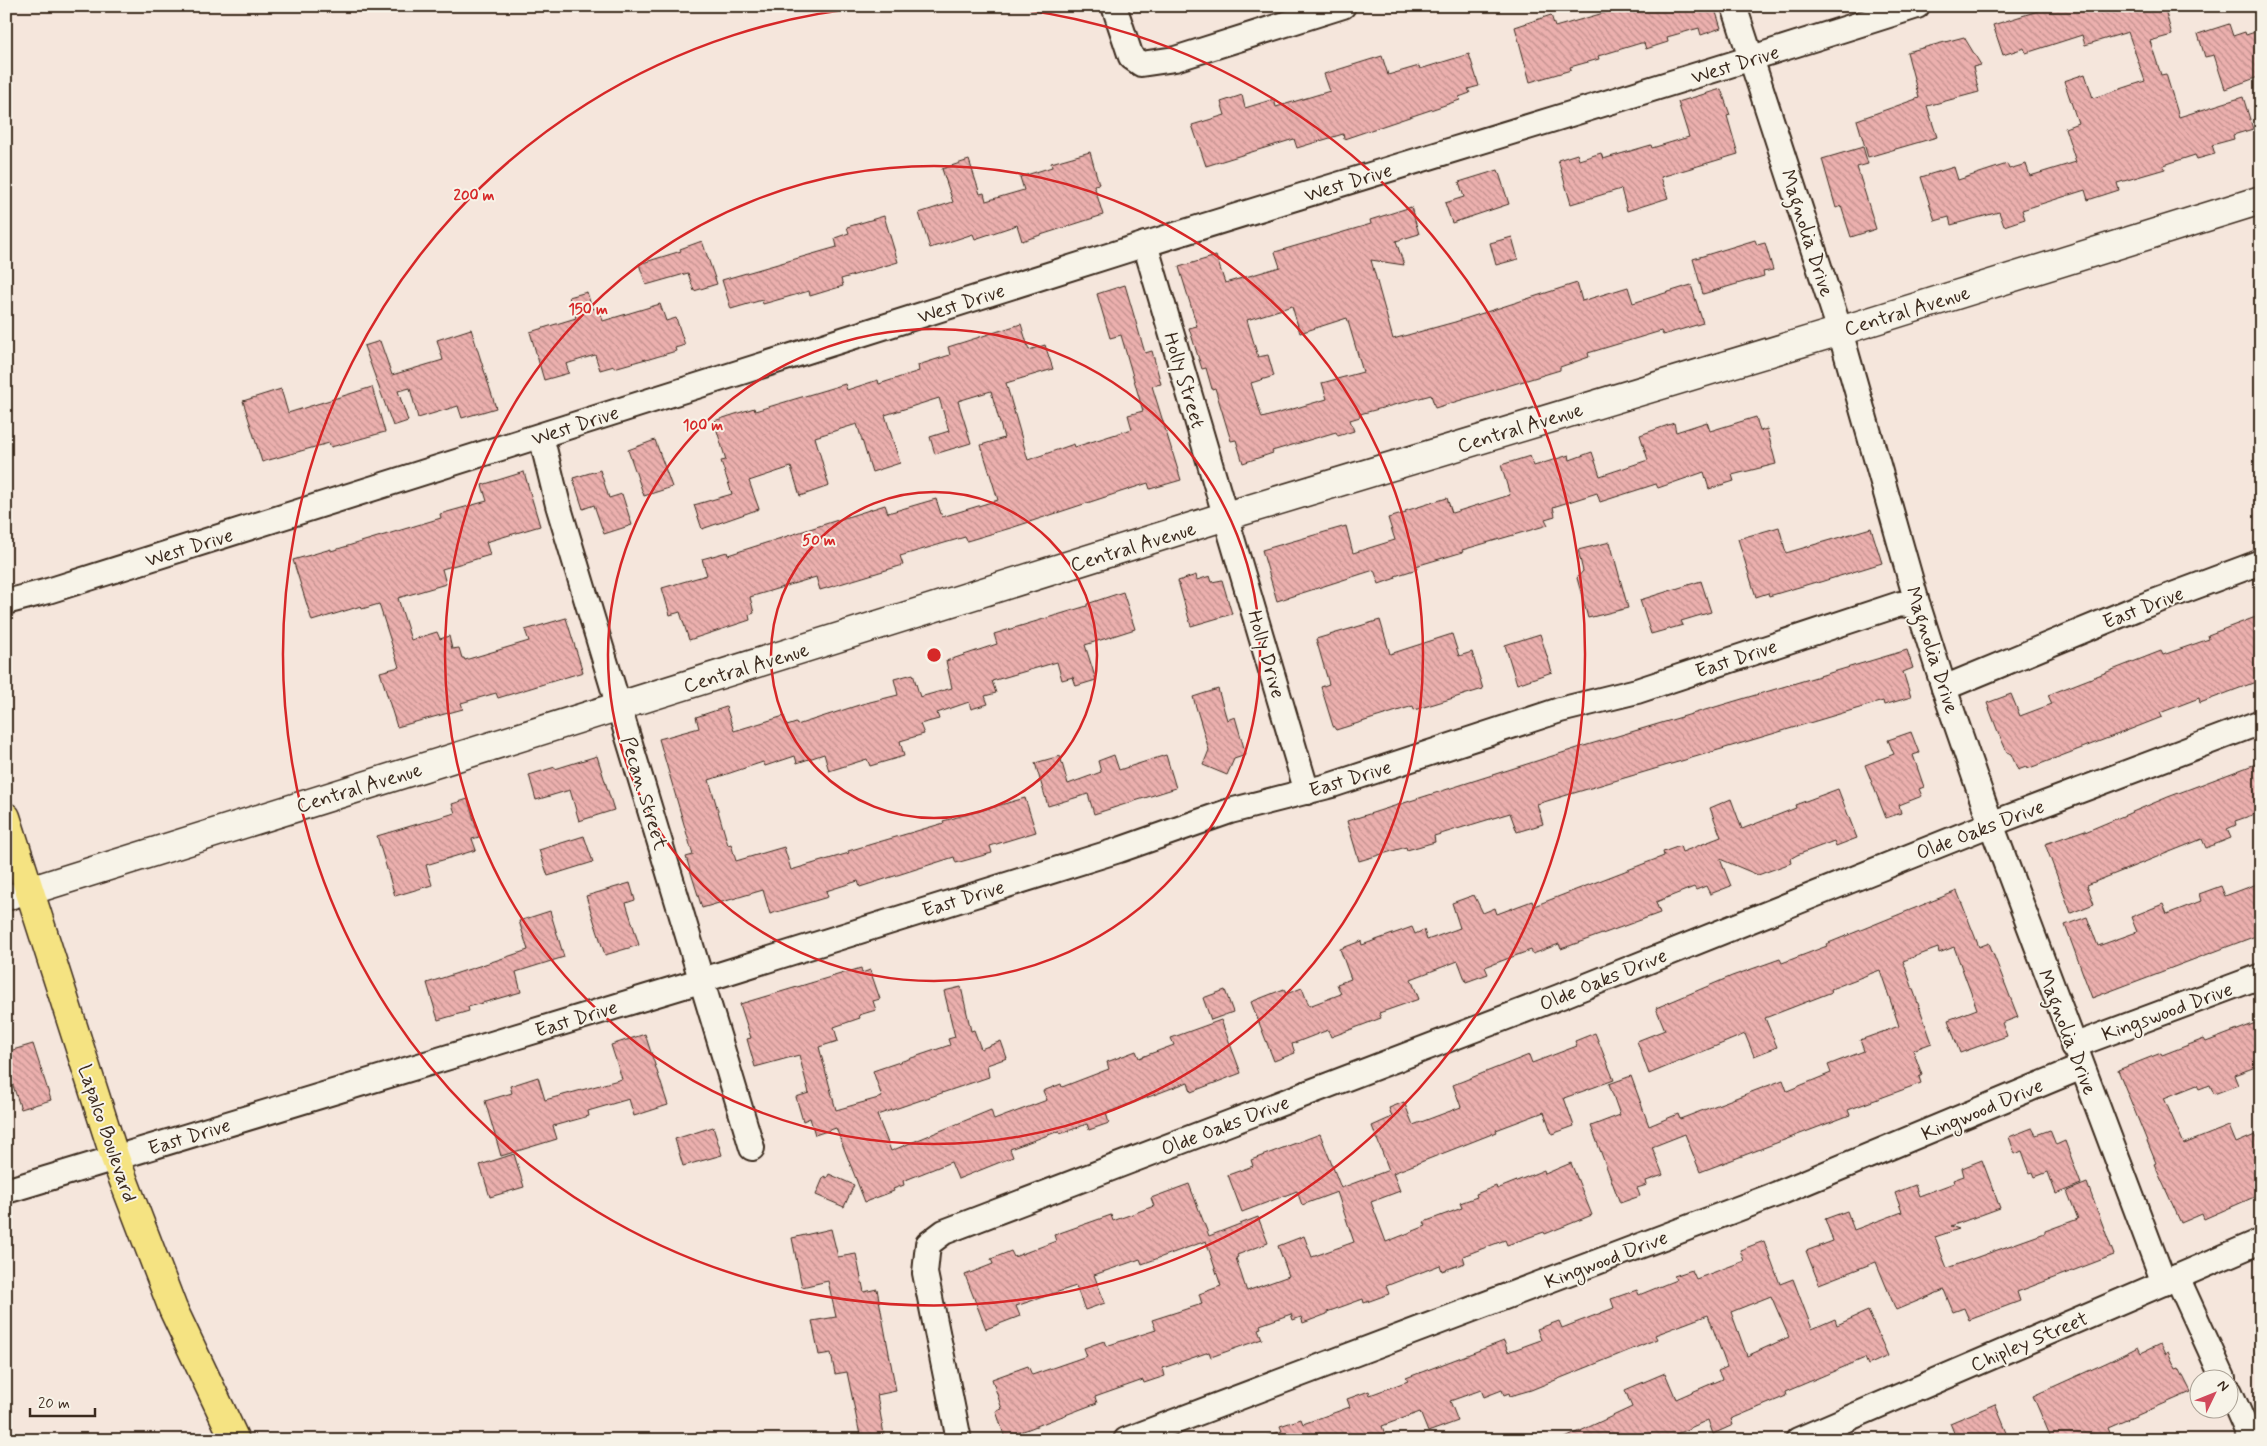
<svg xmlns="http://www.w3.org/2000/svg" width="2267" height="1446" font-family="Mynerve,sans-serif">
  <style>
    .building { fill: url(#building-back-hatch); stroke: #3b2a1e; fill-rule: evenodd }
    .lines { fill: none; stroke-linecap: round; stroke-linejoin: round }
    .minor-casing { stroke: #3b2a1e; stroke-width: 28 }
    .tertiary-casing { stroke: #3b2a1e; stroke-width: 31 }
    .primary-casing { stroke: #3b2a1e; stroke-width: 31 }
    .minor { stroke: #f7f3e8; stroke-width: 24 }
    .tertiary { stroke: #f7f3e8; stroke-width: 28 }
    .primary { stroke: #f5e382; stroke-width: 28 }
    .ring { fill: none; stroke: #d62828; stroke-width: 2.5 }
    .labels { text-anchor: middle; stroke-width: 4; stroke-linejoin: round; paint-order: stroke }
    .street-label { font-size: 20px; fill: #3b2a1e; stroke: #f7f3e8 }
    .centre { fill: #d62828; stroke: #f7f3e8; stroke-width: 2.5 }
    .ring-label { font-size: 15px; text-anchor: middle; font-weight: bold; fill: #d62828; stroke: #f7f3e8; stroke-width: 4; stroke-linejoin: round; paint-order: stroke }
  </style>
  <defs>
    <pattern id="building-back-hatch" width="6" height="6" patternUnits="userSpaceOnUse" patternTransform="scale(1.25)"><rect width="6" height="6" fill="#ecb0ae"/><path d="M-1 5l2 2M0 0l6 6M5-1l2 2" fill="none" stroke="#c08f8d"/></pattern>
  </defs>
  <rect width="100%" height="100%" fill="#f5e6dc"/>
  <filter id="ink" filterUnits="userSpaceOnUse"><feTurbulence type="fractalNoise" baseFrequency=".02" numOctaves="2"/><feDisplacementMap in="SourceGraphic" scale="10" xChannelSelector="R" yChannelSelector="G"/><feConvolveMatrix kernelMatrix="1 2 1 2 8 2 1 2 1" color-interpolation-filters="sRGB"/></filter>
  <g filter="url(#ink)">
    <g class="building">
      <path d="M1613,6H1714L1721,28L1701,35L1699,28L1667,37L1668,42L1646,49L1644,43H1641L1598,56L1599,59L1570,67L1571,70L1530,82L1515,27L1551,15L1555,27L1614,10Z"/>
      <path d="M2040,6H2164L2172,35L2150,41L2161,75L2166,74L2179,117L2243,97L2253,129L2233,135L2234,139L2212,145L2215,154L2197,159L2195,155L2164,165L2165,169L2117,183L2119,190L2088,200L2085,190L2022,210L2025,219L2004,226L1999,212L1951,225L1949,217L1935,221L1921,177L1954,167L1958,180L2007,164L2009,169L2026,164L2030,176L2076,162L2065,128L2078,123L2064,81L2085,74L2093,98L2145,81L2128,32L2085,45L2082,35L2026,53L2024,48L2003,55L1993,25L2041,10Z"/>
      <path d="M2229,24L2233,36L2245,32L2246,35L2261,30V76L2225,89L2214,55L2205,57L2198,34Z"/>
      <path d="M1964,37L1981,65L1973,67L1979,92L1927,106L1937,137L1868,157L1857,120L1919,98L1907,52Z"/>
      <path d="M1469,54L1479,86L1468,89L1470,93L1459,97L1460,100L1344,139L1343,134L1297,148L1294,139L1206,166L1192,125L1225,115L1221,102L1242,95L1245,108L1274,99L1276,107L1330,91L1324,74L1382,56L1388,75L1419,66L1420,69Z"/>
      <path d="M1721,89L1730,115L1727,116L1738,154L1661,177L1668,198L1627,211L1621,189L1571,204L1558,160L1577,154L1579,160L1601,153L1603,159L1651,145L1652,148L1689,137L1678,102Z"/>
      <path d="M1863,147L1868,164L1857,167L1876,229L1851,237L1841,206L1836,208L1822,159Z"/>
      <path d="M1090,152L1099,184L1094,185L1103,215L1022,241L1017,225L975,239L973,234L930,248L919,213L953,202L942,169L969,160L980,194L984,193L986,201L1024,190L1020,177L1052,167L1051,163Z"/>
      <path d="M1498,170L1509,204L1452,223L1445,203L1464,197L1459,182Z"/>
      <path d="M1411,207L1419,234L1396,241L1404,265L1371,260L1393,339L1455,322L1577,283L1582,301L1628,287L1633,303L1691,285L1703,323L1663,335L1661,331L1588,353L1589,357L1560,367V370L1435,408L1431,395L1360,414V417L1350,420L1354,431L1338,436L1336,432L1272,451L1273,453L1243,463L1236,440L1231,441L1215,388L1212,389L1206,368L1202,369L1189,328L1197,326L1179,267L1216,256L1225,283L1280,267L1275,252L1371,224L1370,220ZM1292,306L1300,333L1347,318L1363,372L1322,383L1327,399L1262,418L1251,383L1274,376L1268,355L1258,357L1247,320Z"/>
      <path d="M884,216L898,262L841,279L843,286L810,296L809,291L763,304L762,300L731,309L722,280L837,247L835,238L849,233L847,227Z"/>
      <path d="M1512,237L1518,259L1496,265L1490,243Z"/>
      <path d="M1755,240L1757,245L1765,243L1773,270L1763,272L1764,276L1703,294L1693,259Z"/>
      <path d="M702,241L717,284L694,291L688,273L646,285L639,264L681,251L680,249Z"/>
      <path d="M1125,285L1145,353L1152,351L1161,384L1152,386L1181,480L1150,489L1148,483L1014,527L967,541L965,537L900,556L903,565L820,590L816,577L750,597L754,613L749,615L750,620L689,640L680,612L670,615L662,588L707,575L702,559L727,552L728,555L885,505L888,513L936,499L942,517L998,500L981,445L1004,438L991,391L958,401L971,443L935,454L930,437L949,431L939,398L885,415L900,463L872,472L857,424L815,437L829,486L800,496L791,467L749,481L759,509L702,529L694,505L732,494L721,461L726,460L714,421L754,408L755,411L845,384L847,390L878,380L879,384L919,371L918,365L950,355L948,347L1021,324L1029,350L1045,345L1053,369L1006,383L1028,460L1074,444L1075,447L1132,429L1128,415L1143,411L1121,335L1110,338L1097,294Z"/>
      <path d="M587,292L592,309L599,307L603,321L660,304L666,321L676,318L685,345L675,348L676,351L646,360V359L614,368V366L600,370L595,355L566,364L569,373L544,380L530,332L576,318L569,297Z"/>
      <path d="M471,329L496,408L462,418L458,406L418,418L410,388L398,391L408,421L393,426L364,346L380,341L392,375L443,360L437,340Z"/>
      <path d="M372,387L385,432L331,447L329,443L262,462L243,401L281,389L288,413Z"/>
      <path d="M1756,417L1760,431L1767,429L1776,464L1732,475L1734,481L1709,489L1704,472L1658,488L1656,484L1600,502L1597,493L1553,507L1555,516L1545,519L1548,525L1462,550L1463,552L1416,566L1417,569L1395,576L1396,578L1379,584L1374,570L1277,601L1262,550L1346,526L1353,553L1395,540L1388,518L1406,513L1405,511L1447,498L1452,513L1510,495L1501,465L1530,456L1534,466L1569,455L1570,460L1592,452L1600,476L1648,460L1640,435L1674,423L1676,432L1707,422L1710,431Z"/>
      <path d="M655,440L672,487L644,496L628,450Z"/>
      <path d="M600,470L609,498L622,494L632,525L604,534L594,505L583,509L573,478Z"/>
      <path d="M524,472L540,526L486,542L490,555L442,569L446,584L398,598L411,640L437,632L440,639L449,636L452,649L459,648L462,658H464L465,660L529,641L525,630L566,618L583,672L498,698L496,693L461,703L463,709L397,727L380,672L399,667L379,604L362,609L361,606L312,621L293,560L331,549V551L441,518L440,514L487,501L482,485Z"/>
      <path d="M1779,527L1786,553L1871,528L1882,563L1817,583L1816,582L1769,596L1768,593L1756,597L1738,539Z"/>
      <path d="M1610,542L1628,608L1588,618L1577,578L1583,571L1578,550Z"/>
      <path d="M1196,575L1197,580L1210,576L1212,582L1222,580L1232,614L1191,626L1178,581Z"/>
      <path d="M1701,581L1711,612L1681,621L1683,625L1651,634L1640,600Z"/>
      <path d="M1123,592L1135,629L1085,645L1096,680L1076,686L1073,677L1062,680L1057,662L992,681L996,693L985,696L988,704L971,709L969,702L937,713L939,719L920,724L924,734L900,741L904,756L870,766L867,759L829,771L824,754L797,763L795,756L765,766L763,762L709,780L728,845L731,844L736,861L784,847L791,870L849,853L848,851L944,823L943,821L1025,798L1036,832L990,846L992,853L956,863L954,857L860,887L858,881L826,891L828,897L770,914L763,890L702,908L686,857L693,855L659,739L699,728L696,717L726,707L734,731L784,716L787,726L796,723L797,725L862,704L898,695L894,679L913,674L920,697L952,688L946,661L997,644L994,634L1087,606V604Z"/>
      <path d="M2261,615V680L2200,703L2199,698L2160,713L2162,717L2116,735L2027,769L2026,767L2018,770L2011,754L2007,752L1998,732L1987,703L2011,694L2020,716L2052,704L2048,695L2161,651L2163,655L2209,639L2208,635Z"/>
      <path d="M1380,620L1390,654L1452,634L1459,656L1472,652L1483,689L1414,710L1413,706L1336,730L1333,726L1321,687L1329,684L1316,639Z"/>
      <path d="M1540,634L1552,672L1517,684L1505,645Z"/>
      <path d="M1907,650L1913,668L1903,672L1911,697L1884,705L1883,701L1537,804L1543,824L1517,832L1510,813L1434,836L1435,842L1407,850L1406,847L1359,861L1347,821L1584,746Z"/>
      <path d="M1218,689L1227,720L1235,717L1246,755L1234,759L1227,775L1203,765L1209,750L1193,697Z"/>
      <path d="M1911,732L1919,753L1913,755L1924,787L1919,789L1922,796L1899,805L1901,813L1886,818L1865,765L1894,754L1888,740Z"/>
      <path d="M1114,755L1119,770L1166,755L1176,788L1094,814L1088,794L1048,806L1035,763L1060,756L1068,784L1101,772L1098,761Z"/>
      <path d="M597,756L614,810L579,821L570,790L536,800L529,775L555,767V769Z"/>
      <path d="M2261,762V812L2235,821L2236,825L2227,829L2231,838L2206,848L2202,839L2087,885L2094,904L2071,913L2045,844L2085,830V832L2168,797Z"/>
      <path d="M1838,789L1857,838L1836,846L1834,841L1797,855L1790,859L1791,863L1758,875L1720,859L1731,886L1710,894L1706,886L1696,890L1694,887L1656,902L1660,913L1561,949L1559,944L1533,954L1531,950L1485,967L1488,974L1466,982L1458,961L1411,979L1419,999L1379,1013L1381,1018L1331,1037L1328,1030L1292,1044L1295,1053L1274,1061L1251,1002L1284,989L1286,994L1302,988L1309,1006L1341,994L1337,984L1351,979L1340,949L1361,941L1362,945L1412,927L1415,934L1424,930L1427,940L1460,928L1452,903L1474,895L1483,913L1495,908L1497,914L1532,901L1534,906L1664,856L1663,852L1680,846L1682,852L1721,837L1710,808L1731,799L1742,829L1796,808L1795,805Z"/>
      <path d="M468,799L479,837L472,839L476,850L426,865L432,885L395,896L377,836L455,813L452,804Z"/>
      <path d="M584,836L593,862L548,876L539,850Z"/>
      <path d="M630,883L635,900L626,903L639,945L605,955L586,896Z"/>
      <path d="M2257,884L2261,895V934L2092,998L2065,925L2087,917L2098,946L2137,932L2131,917L2163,904L2167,914L2201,901L2199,894L2221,886L2225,896Z"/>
      <path d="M1957,891L1979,947L1989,943L2018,1017L2002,1023L2007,1036L1960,1053L1948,1020L1977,1009L1954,947L1939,953L1938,948L1903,961L1932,1043L1913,1050L1922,1075L1919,1077L1921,1083L1848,1110L1850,1115L1700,1172L1685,1134L1652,1147L1663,1175L1646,1181L1647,1185L1637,1188L1640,1196L1620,1203L1591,1126L1620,1115L1609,1084L1631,1076L1649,1126L1678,1114L1680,1119L1783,1080L1787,1091L1831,1073L1828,1065L1864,1051L1860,1040L1899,1026L1880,970L1831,989L1832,992L1765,1018L1777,1047L1754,1056L1745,1034L1649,1074L1637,1041L1665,1030L1656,1008L1732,976L1780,959L1782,963L1827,946L1826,944Z"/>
      <path d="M550,911L564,957L516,972L521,992L468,1007L469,1011L438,1020L427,983L528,950L519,921Z"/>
      <path d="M861,968L862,973L870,970L880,999L873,1001L876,1010L859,1015L860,1018L834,1027L838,1041L819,1047L836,1110L882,1097L873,1071L950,1045L948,1039L955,1037L944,991L961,987L971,1031L974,1030L981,1049L1001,1041L1007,1058L987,1065L989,1077L877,1115L891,1151L991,1110L994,1120L1047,1100L1043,1091L1061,1084L1062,1087L1109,1069L1107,1062L1136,1051L1139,1058L1174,1045L1171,1038L1221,1020L1241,1073L1191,1092L1188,1082L1106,1113L1109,1123L1089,1130L1087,1124L1060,1134L1059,1131L1010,1149L1013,1157L958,1179L951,1162L903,1181L904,1185L893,1189L894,1191L865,1202L836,1128L815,1135L810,1118L803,1121L796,1097L809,1093L799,1055L755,1067L747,1039L751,1038L740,1004Z"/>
      <path d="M1225,990L1233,1012L1211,1020L1203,998Z"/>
      <path d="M2261,1021V1065L2234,1075L2238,1085L2214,1094L2210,1085L2199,1089L2197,1085L2164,1098L2184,1144L2229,1126L2236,1143L2255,1135L2261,1149V1194L2204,1219L2202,1214L2181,1223L2154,1164L2156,1163L2118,1070L2161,1053L2162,1055L2204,1039L2206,1042Z"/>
      <path d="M1595,1033L1614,1080L1564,1098L1574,1126L1552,1134L1544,1112L1496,1130L1497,1132L1393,1173L1400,1191L1371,1202L1386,1242L1426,1226L1424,1222L1462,1208L1460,1203L1477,1197L1476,1194L1496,1186L1497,1189L1544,1170L1545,1174L1571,1163L1592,1215L1545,1234L1544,1232L1507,1245L1505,1240L1463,1256L1465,1263L1442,1271L1440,1265L1386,1286L1389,1294L1364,1303L1363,1299L1327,1312V1314L1303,1323L1301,1317L1293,1320L1291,1314L1260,1325L1261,1328L1258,1329L1262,1339L1211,1357L1209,1352L1163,1368L1165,1376L1144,1383L1143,1380L1095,1397L1097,1403L1005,1438L996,1411L1002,1409L992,1379L1028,1366L1032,1375L1087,1356L1084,1348L1104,1341L1106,1346L1156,1330L1152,1320L1202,1304L1199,1294L1221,1286L1206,1241L1142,1264L1140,1259L1094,1275L1105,1303L1085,1310L1076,1286L1016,1306L1020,1316L986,1329L965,1275L993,1264L991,1259L1011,1251L1014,1257L1056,1241L1054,1235L1074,1228L1111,1215L1113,1221L1154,1206L1151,1198L1189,1184L1209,1236L1258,1217L1268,1243L1237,1255L1238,1257L1236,1258L1246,1289L1247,1291L1289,1276L1278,1246L1304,1236L1312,1257L1354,1242L1337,1192L1302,1205L1297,1191L1242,1212L1228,1175L1253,1166L1251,1160L1320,1134L1341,1188L1389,1170L1372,1126L1392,1117L1389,1108L1404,1102L1413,1125L1461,1107L1453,1085L1529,1055L1532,1063L1577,1046L1575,1041Z"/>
      <path d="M645,1034L668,1105L634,1116L629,1099L588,1111L589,1116L553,1126L557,1139L501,1156L485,1101L512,1093L510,1086L538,1077L545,1100L622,1079L611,1045Z"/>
      <path d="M33,1044L51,1100L21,1109L6,1065V1052Z"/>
      <path d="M713,1127L722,1155L683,1166L675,1139Z"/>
      <path d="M2032,1128L2036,1135L2050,1130L2056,1145L2065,1141L2081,1184L2056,1194L2048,1172L2035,1177L2033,1172L2030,1173L2022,1151L2015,1154L2009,1137Z"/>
      <path d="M514,1154L524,1187L490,1197L480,1165Z"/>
      <path d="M1982,1160L2000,1208L1951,1226L1959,1229L1935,1237L1947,1268L2045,1233V1231L2078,1219L2067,1191L2087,1183L2114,1255L2017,1292L2020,1301L1969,1320L1964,1308L1953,1312L1944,1290L1896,1310L1876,1262L1819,1284L1806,1251L1833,1241L1825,1219L1847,1211L1854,1230L1902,1212L1895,1193L1915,1185L1919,1196L1954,1183L1953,1180L1964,1176L1962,1168Z"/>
      <path d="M829,1174L854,1185L844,1207L816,1195L824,1176L827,1178Z"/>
      <path d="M831,1229L838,1257L856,1254L864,1292L877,1289L896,1391L877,1395L885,1440H861L847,1372L835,1374L831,1353L819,1355L812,1321L836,1317L828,1281L802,1287L792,1238Z"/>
      <path d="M1764,1241L1780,1284L1793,1279L1812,1329L1835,1319L1837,1325L1868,1311L1888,1356L1868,1365L1865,1358L1785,1392L1786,1396L1731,1419L1733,1425L1713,1434L1708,1420L1663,1440H1561L1632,1407L1625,1390L1665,1373L1676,1399L1722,1379L1718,1371L1727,1367L1708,1315L1655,1335L1657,1339L1531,1390L1510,1396L1509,1393L1504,1395L1502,1390L1484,1397L1481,1390L1450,1401L1458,1421L1428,1432L1420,1412L1382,1426L1387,1440H1265L1264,1437L1282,1431L1280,1426L1301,1419L1303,1424L1350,1407L1347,1399L1369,1391L1370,1395L1408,1381L1406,1378L1504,1341L1508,1352L1541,1340L1537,1329L1559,1321L1562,1328L1614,1308L1611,1299L1637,1290L1639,1295L1676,1280L1674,1276L1692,1270L1696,1279L1744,1261L1740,1250ZM1771,1296L1789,1337L1747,1356L1731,1312Z"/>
      <path d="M2160,1344L2165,1354L2168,1352L2176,1369L2179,1368L2191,1392L2108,1428L2113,1440H2093L2091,1434L2076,1440H2052L2033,1396L2108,1362L2138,1347L2141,1353Z"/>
      <path d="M1995,1404L2010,1440H1957L1950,1423Z"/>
    </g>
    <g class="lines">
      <defs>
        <g id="minor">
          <path d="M1114,6L1131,57L1141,64L1175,59L1343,6"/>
          <path d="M1734,6L1840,331L1918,606L1944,688L1991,824L2164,1283"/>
          <path d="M1145,244L1307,792"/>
          <path d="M541,436L558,505L752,1148"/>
          <path d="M6,602L48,591C414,476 779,358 1146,244C1403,164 1661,88 1917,6"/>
          <path d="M1944,688L2135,609L2261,562"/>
          <path d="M6,898L29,891"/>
          <path d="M2073,1046L2261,976"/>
          <path d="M6,1191L690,984L1119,850L1230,811L1332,785L1560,710L1637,691L1900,604L1918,606"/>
          <path d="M2177,1277L2223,1378"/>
          <path d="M2230,1392L2251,1440"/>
          <path d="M959,1440L925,1273L928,1244L944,1232L1559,997L1991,824L2261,722"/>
          <path d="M1126,1440L1777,1194L2082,1067"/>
          <path d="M1798,1440L2261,1241"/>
        </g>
        <path id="tertiary" d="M29,891L1226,516L1840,331L2261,200"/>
        <path id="primary" d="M6,817L115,1158L173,1309L235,1440"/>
      </defs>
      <use href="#minor" class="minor-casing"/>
      <use href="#tertiary" class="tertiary-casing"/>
      <use href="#primary" class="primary-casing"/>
      <use href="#minor" class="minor"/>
      <use href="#tertiary" class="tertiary"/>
      <use href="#primary" class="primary"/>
    </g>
  </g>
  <g class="ring">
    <circle cx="934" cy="655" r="163"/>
    <circle cx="934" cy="655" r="326"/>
    <circle cx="934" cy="655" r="489"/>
    <path d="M991 6A651 651 0 1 1 877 6"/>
  </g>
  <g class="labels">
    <g class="street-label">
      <text transform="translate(1735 64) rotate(-17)" y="7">West Drive</text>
      <text transform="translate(1348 182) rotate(-17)" y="7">West Drive</text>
      <text transform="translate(1808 233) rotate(72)" y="7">Magnolia Drive</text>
      <text transform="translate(961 303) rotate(-18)" y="7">West Drive</text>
      <text transform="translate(1907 310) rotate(-17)" y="7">Central Avenue</text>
      <text transform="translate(1185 380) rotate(73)" y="7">Holly Street</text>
      <text transform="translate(575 425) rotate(-18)" y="7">West Drive</text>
      <text transform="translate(1520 427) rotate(-17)" y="7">Central Avenue</text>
      <text transform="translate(1133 546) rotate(-17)" y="7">Central Avenue</text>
      <text transform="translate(189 547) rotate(-17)" y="7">West Drive</text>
      <text transform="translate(2143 607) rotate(-21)" y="7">East Drive</text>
      <text transform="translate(1933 650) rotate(72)" y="7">Magnolia Drive</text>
      <text transform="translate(1267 654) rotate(74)" y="7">Holly Drive</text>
      <text transform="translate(1736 658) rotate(-18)" y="7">East Drive</text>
      <text transform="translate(746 667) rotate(-17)" y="7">Central Avenue</text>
      <text transform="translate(1350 778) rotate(-17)" y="7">East Drive</text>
      <text transform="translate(359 787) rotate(-17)" y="7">Central Avenue</text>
      <text transform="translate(645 793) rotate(73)" y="7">Pecan Street</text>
      <text transform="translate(1980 829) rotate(-21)" y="7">Olde Oaks Drive</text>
      <text transform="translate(963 898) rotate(-17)" y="7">East Drive</text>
      <text transform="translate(1603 979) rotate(-22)" y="7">Olde Oaks Drive</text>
      <text transform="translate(2167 1011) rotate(-20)" y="7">Kingswood Drive</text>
      <text transform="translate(576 1018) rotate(-17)" y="7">East Drive</text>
      <text transform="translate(2068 1032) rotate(69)" y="7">Magnolia Drive</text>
      <text transform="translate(1982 1109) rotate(-23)" y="7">Kingwood Drive</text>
      <text transform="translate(1225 1125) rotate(-21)" y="7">Olde Oaks Drive</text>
      <text transform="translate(108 1133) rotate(71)" y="7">Lapalco Boulevard</text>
      <text transform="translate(189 1136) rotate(-17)" y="7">East Drive</text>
      <text transform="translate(1606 1259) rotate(-21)" y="7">Kingwood Drive</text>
      <text transform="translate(2029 1341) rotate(-23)" y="7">Chipley Street</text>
    </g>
  </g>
  <circle cx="934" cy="655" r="8" class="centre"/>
  <g class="ring-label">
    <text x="474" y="200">200 m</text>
    <text x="588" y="314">150 m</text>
    <text x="703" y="430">100 m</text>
    <text x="819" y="545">50 m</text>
  </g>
  <rect width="2267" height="1446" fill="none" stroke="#f7f3e8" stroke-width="25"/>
  <rect x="12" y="12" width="2242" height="1421" fill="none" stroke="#3b2a1e" stroke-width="2" filter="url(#ink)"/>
  <g transform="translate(2214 1394) rotate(47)"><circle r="24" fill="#f7f3e8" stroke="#aca397"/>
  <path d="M0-4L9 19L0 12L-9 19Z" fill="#d1495b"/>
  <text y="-8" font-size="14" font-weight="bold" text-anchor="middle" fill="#3b2a1e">N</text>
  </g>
  <path d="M30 1408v8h65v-8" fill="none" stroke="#3b2a1e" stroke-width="2.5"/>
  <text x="38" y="1408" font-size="15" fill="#3b2a1e" stroke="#f7f3e8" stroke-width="4" paint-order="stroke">20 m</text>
</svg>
